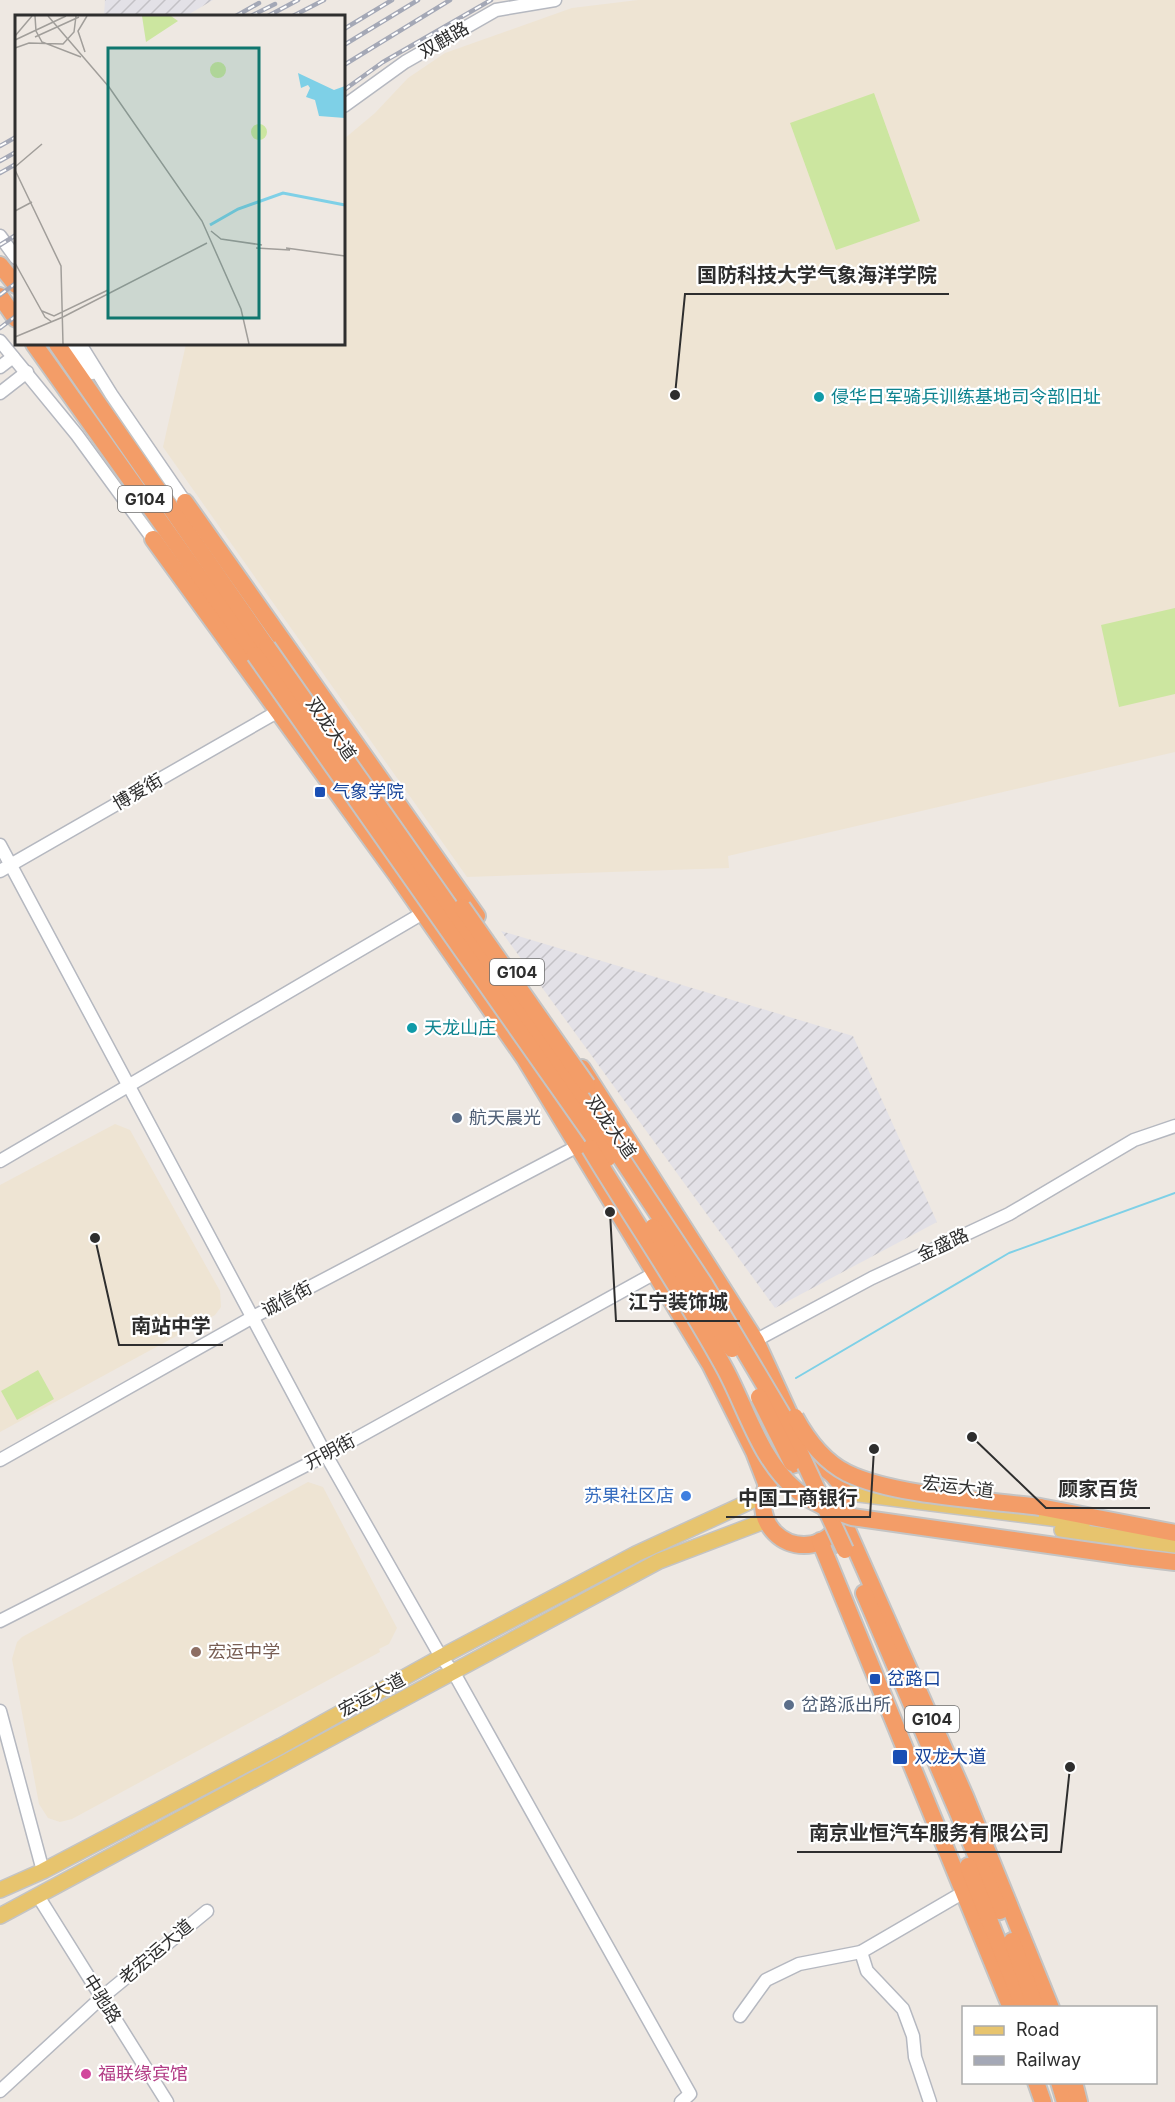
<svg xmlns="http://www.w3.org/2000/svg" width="1175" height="2102" font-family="Inter,'Noto Sans SC',sans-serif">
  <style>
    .industrial { fill: url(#industrial-furrows) }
    .education { fill: #eee4d3 }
    .pitch { fill: #cce6a0 }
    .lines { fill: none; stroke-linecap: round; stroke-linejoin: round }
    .stream { stroke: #7ed0e7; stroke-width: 2 }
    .minor-casing { stroke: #b5b8c0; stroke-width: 15 }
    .major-casing { stroke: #c4c4c4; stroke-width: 18 }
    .highway-casing { stroke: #c4c4c4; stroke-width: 20 }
    .minor { stroke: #fff; stroke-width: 12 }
    .major { stroke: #e7c46e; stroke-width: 15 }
    .highway { stroke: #f39d68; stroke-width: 16 }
    .rail-casing { stroke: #a4a8b6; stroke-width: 4.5 }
    .rail { stroke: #fff; stroke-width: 2; stroke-dasharray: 7; stroke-linecap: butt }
    .highway-bridge-casing { stroke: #c4c4c4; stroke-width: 20; stroke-linecap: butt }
    .highway-bridge { stroke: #f39d68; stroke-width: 16 }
    .culture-dot { fill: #0f9aa8; stroke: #fff; stroke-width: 2 }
    .transit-dot { fill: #1a4fb4; stroke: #fff; stroke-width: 2 }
    .service-dot { fill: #5c6f8a; stroke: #fff; stroke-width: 2 }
    .shop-dot { fill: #3f7fe0; stroke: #fff; stroke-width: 2 }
    .education-dot { fill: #8d6e63; stroke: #fff; stroke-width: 2 }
    .hotel-dot { fill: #d1479c; stroke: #fff; stroke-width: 2 }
    .labels { text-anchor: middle; stroke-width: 4.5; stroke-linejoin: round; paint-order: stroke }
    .shield { fill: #fff; stroke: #6d6d6d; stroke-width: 1.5 }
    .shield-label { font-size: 16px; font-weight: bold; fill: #2e2e2e }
    .street-label { font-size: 18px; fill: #2e2e2e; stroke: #fff }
    .culture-label { font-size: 18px; fill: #0d838f; stroke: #fff; text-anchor: start }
    .transit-label { font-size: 18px; fill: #164399; stroke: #fff; text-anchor: start }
    .service-label { font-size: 18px; fill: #4e5e75; stroke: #fff; text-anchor: start }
    .shop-label { font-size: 18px; fill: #366cbe; stroke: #fff; text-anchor: end }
    .education-label { font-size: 18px; fill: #785e54; stroke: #fff; text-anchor: start }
    .hotel-label { font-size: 18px; fill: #b23c85; stroke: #fff; text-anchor: start }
    .inset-river { fill: none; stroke: #7ed0e7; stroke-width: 3 }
    .inset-road { fill: none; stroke: #a19e9a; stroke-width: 1.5 }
    .view { fill: #0f766e; fill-opacity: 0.15; stroke: #0f766e; stroke-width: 3 }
    .inset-edge { fill: none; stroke: #2e2e2e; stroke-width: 3 }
    .leader { fill: none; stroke: #2e2e2e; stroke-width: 2 }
    .callout-dot { fill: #2e2e2e; stroke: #fff; stroke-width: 2 }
    .callout-label { font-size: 20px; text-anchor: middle; font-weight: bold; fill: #2e2e2e; stroke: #fff; stroke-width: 4.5; stroke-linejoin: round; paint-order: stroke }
  </style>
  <defs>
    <pattern id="industrial-furrows" width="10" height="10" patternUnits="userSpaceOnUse" patternTransform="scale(1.5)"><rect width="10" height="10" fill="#e3e1e7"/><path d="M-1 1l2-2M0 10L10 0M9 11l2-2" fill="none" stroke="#c3c1c6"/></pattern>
  </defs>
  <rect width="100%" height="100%" fill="#eee8e2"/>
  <g class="industrial">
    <path d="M105,0H213L186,16H104Z"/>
    <path d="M501,931L853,1036L937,1222L775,1308Z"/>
  </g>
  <g class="education">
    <path d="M638,0H1175V752L728,856L729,868L467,877L163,447L186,344H344V139L375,113L408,78L445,53L572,8Z"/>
    <path d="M115,1124L130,1130L220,1291L221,1307L215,1315L0,1432V1185Z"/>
    <path d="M308,1482L323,1487L397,1628L389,1644L379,1649L380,1652L72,1819L60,1822L48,1818L39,1804L12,1659L17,1642L22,1637Z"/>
  </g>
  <g class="pitch">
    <path d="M874,93L920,221L836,250L790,123Z"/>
    <path d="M1175,608V694L1119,707L1101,625Z"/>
    <path d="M38,1370L54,1399L17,1420L1,1391Z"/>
  </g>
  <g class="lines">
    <path class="stream" d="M796,1378L1009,1253L1175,1193"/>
    <defs>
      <g id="minor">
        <path d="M344,106L405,62L496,10L555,0"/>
        <path d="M0,236L16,258"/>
        <path d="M0,341L77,435L153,539"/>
        <path d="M65,344L92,373"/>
        <path d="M80,344L111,394L185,502"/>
        <path d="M0,367L13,357"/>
        <path d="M0,393L27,372"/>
        <path d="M0,845L326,1455L441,1657L454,1673L690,2094L681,2102"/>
        <path d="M0,871L277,712"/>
        <path d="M0,1161L423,913"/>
        <path d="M749,1344L872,1278L1009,1214L1134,1140L1175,1126"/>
        <path d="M0,1460L253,1317L578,1146"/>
        <path d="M0,1621L326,1455L655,1273"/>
        <path d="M0,1711L43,1871"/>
        <path d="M38,1896L167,2102"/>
        <path d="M861,1952L867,1971L903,2009L913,2036L915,2057L930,2102"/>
        <path d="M740,2016L766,1980L799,1964L861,1952L964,1892"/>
        <path d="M0,2091L101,1998L207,1911"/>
      </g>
      <g id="major">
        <path d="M843,1492L1083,1522"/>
        <path d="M1062,1530L1175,1545"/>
        <path d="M0,1890L43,1871L281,1746L441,1657L636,1554L764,1495"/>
        <path d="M0,1916L659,1561L767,1520"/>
      </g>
      <g id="highway">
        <path d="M0,265L16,285"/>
        <path d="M0,296L16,319"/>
        <path d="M34,344L255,655"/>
        <path d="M57,344L267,647"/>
        <path d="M185,502L477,916"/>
        <path d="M153,539L396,874L525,1059L710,1364L754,1452L767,1486"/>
        <path d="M582,1068L756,1341L793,1422"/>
        <circle cx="804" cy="1504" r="41"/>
        <path d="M1040,1507L1175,1533"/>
        <path d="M842,1518L965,1796L1051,2008"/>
        <path d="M820,1541L1011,2008"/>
        <path d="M1133,1557L1175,1562"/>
        <path d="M864,1593L1000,1911"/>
        <path d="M968,1866L1024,2008"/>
        <path d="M1012,1941L1036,2008"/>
        <path d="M1036,2082L1043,2102"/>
        <path d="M1059,2082L1065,2102"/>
        <path d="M1074,2082L1079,2102"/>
      </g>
    </defs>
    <use href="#minor" class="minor-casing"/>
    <use href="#major" class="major-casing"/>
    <use href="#highway" class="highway-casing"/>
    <use href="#minor" class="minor"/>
    <use href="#major" class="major"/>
    <use href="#highway" class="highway"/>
    <defs>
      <g id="rail">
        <path d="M236,16L259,3"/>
        <path d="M251,16L275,4"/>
        <path d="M268,16L298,0"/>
        <path d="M293,16L324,0"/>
        <path d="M344,29L392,0"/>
        <path d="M344,45L418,0"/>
        <path d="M344,65L450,0"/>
        <path d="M344,90L383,62L491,0"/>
        <path d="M0,146L16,137"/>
        <path d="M0,161L16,152"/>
        <path d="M0,173L16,164"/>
        <path d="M0,245L16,235"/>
        <path d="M0,295L16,283"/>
        <path d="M0,328L16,316"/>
      </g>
    </defs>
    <use href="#rail" class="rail-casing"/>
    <use href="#rail" class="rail"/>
    <defs>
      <g id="highway-bridge">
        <path d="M267,647L545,1043L705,1285L783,1416L845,1550"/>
        <path d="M255,655L608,1158"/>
        <path d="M462,907L587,1085"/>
        <path d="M590,1148C634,1221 683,1292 724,1367C746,1407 759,1458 795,1489C811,1503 832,1510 852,1517L1133,1557"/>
        <path d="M653,1227L732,1349"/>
        <path d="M759,1397L792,1463"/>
        <path d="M795,1417C807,1439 823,1461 847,1473C894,1496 986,1500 1040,1507"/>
      </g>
    </defs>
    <use href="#highway-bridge" class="highway-bridge-casing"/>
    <use href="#highway-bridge" class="highway-bridge"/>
  </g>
  <g class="culture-dot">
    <circle cx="819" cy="397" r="6"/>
    <circle cx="412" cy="1028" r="6"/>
  </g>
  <g class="transit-dot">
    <rect x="314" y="786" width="12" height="12" rx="3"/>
    <rect x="869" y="1673" width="12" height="12" rx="3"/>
    <rect x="892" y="1749" width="16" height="16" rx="3"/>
  </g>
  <g class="service-dot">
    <circle cx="457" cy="1118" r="6"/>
    <circle cx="789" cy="1705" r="6"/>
  </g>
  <circle class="shop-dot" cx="686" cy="1496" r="6"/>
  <circle class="education-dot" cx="196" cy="1652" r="6"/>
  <circle class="hotel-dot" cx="86" cy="2074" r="6"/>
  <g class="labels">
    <g class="shield">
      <rect x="118" y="486" width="54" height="26" rx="4.5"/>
      <rect x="490" y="959" width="54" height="26" rx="4.5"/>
      <rect x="905" y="1706" width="54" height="26" rx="4.5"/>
    </g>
    <g class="shield-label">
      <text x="145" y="505">G104</text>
      <text x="517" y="978">G104</text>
      <text x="932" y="1725">G104</text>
    </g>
    <g class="street-label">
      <text transform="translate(444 40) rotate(-30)" y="6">双麒路</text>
      <text transform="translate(331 729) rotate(55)" y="6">双龙大道</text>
      <text transform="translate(138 792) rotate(-30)" y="6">博爱街</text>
      <text transform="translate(611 1127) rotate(55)" y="6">双龙大道</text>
      <text transform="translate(943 1245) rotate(-25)" y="6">金盛路</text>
      <text transform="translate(287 1299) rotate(-28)" y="6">诚信街</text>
      <text transform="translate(330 1452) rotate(-28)" y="6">开明街</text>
      <text transform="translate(958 1487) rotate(7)" y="6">宏运大道</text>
      <text transform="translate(372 1695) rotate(-28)" y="6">宏运大道</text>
      <text transform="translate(156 1952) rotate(-40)" y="6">老宏运大道</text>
      <text transform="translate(102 1999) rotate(58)" y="6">中驰路</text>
    </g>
    <g class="culture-label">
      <text x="831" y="403">侵华日军骑兵训练基地司令部旧址</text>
      <text x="424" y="1034">天龙山庄</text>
    </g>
    <g class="transit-label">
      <text x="332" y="798">气象学院</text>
      <text x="887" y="1685">岔路口</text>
      <text x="914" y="1763">双龙大道</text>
    </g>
    <g class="service-label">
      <text x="469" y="1124">航天晨光</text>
      <text x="801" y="1711">岔路派出所</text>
    </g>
    <g class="shop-label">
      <text x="674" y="1502">苏果社区店</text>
    </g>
    <g class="education-label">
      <text x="208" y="1658">宏运中学</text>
    </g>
    <g class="hotel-label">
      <text x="98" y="2080">福联缘宾馆</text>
    </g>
  </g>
  <g transform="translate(15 15)">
    <rect width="330" height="330" fill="#eee8e2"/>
    <path d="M127,1H156L163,6L131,27ZM195 55a8 8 0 1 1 16 0a8 8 0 1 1-16 0ZM236 117a8 8 0 1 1 16 0a8 8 0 1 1-16 0Z" fill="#cce6a0"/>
    <path d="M283,58L319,75L330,71V103L304,101L300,85L291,82L295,73L293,70L286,73Z" fill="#7ed0e7"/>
    <path class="inset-river" d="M195,210L223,194L268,178L330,190"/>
    <path class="inset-road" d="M20,1L21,16L27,27L66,42M33,1L94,72L187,206L226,294L234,329M0,21L17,1M20,22L64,2M0,25L51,1M0,33L14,28L48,29L59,17L61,1M70,37L63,16L72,1M0,152L27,129M0,155L46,251L48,329M0,196L17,187M196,216L206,224L247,230M241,233L275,235M271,233L330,241M0,248L30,302L37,307M27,296L39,301L93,275M0,322L48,302L192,228"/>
    <path class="view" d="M93,33H244V303H93Z"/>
    <rect width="330" height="330" class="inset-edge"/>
  </g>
  <path class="leader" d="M675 395L685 294H949M610 1212L616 1321H740M95 1238L119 1345H223M972 1437L1046 1508H1150M874 1449L870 1517H726M1070 1767L1061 1852H797"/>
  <g class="callout-dot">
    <circle cx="675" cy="395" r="6"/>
    <circle cx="610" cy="1212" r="6"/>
    <circle cx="95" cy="1238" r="6"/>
    <circle cx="972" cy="1437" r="6"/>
    <circle cx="874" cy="1449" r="6"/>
    <circle cx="1070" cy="1767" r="6"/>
  </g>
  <g class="callout-label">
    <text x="817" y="282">国防科技大学气象海洋学院</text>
    <text x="678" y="1309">江宁装饰城</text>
    <text x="171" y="1333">南站中学</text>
    <text x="1098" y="1496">顾家百货</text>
    <text x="798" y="1505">中国工商银行</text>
    <text x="929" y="1840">南京业恒汽车服务有限公司</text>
  </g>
  <rect x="962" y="2006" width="195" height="78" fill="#ffffff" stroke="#ababab" stroke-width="1.5"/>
  <rect x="974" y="2026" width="30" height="9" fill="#e7c46e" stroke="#ababab" stroke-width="1.5"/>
  <text x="1016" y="2036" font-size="18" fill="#2e2e2e">Road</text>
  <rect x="974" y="2056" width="30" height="9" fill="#a4a8b6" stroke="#ababab" stroke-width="1.5"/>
  <text x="1016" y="2066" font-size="18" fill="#2e2e2e">Railway</text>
</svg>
